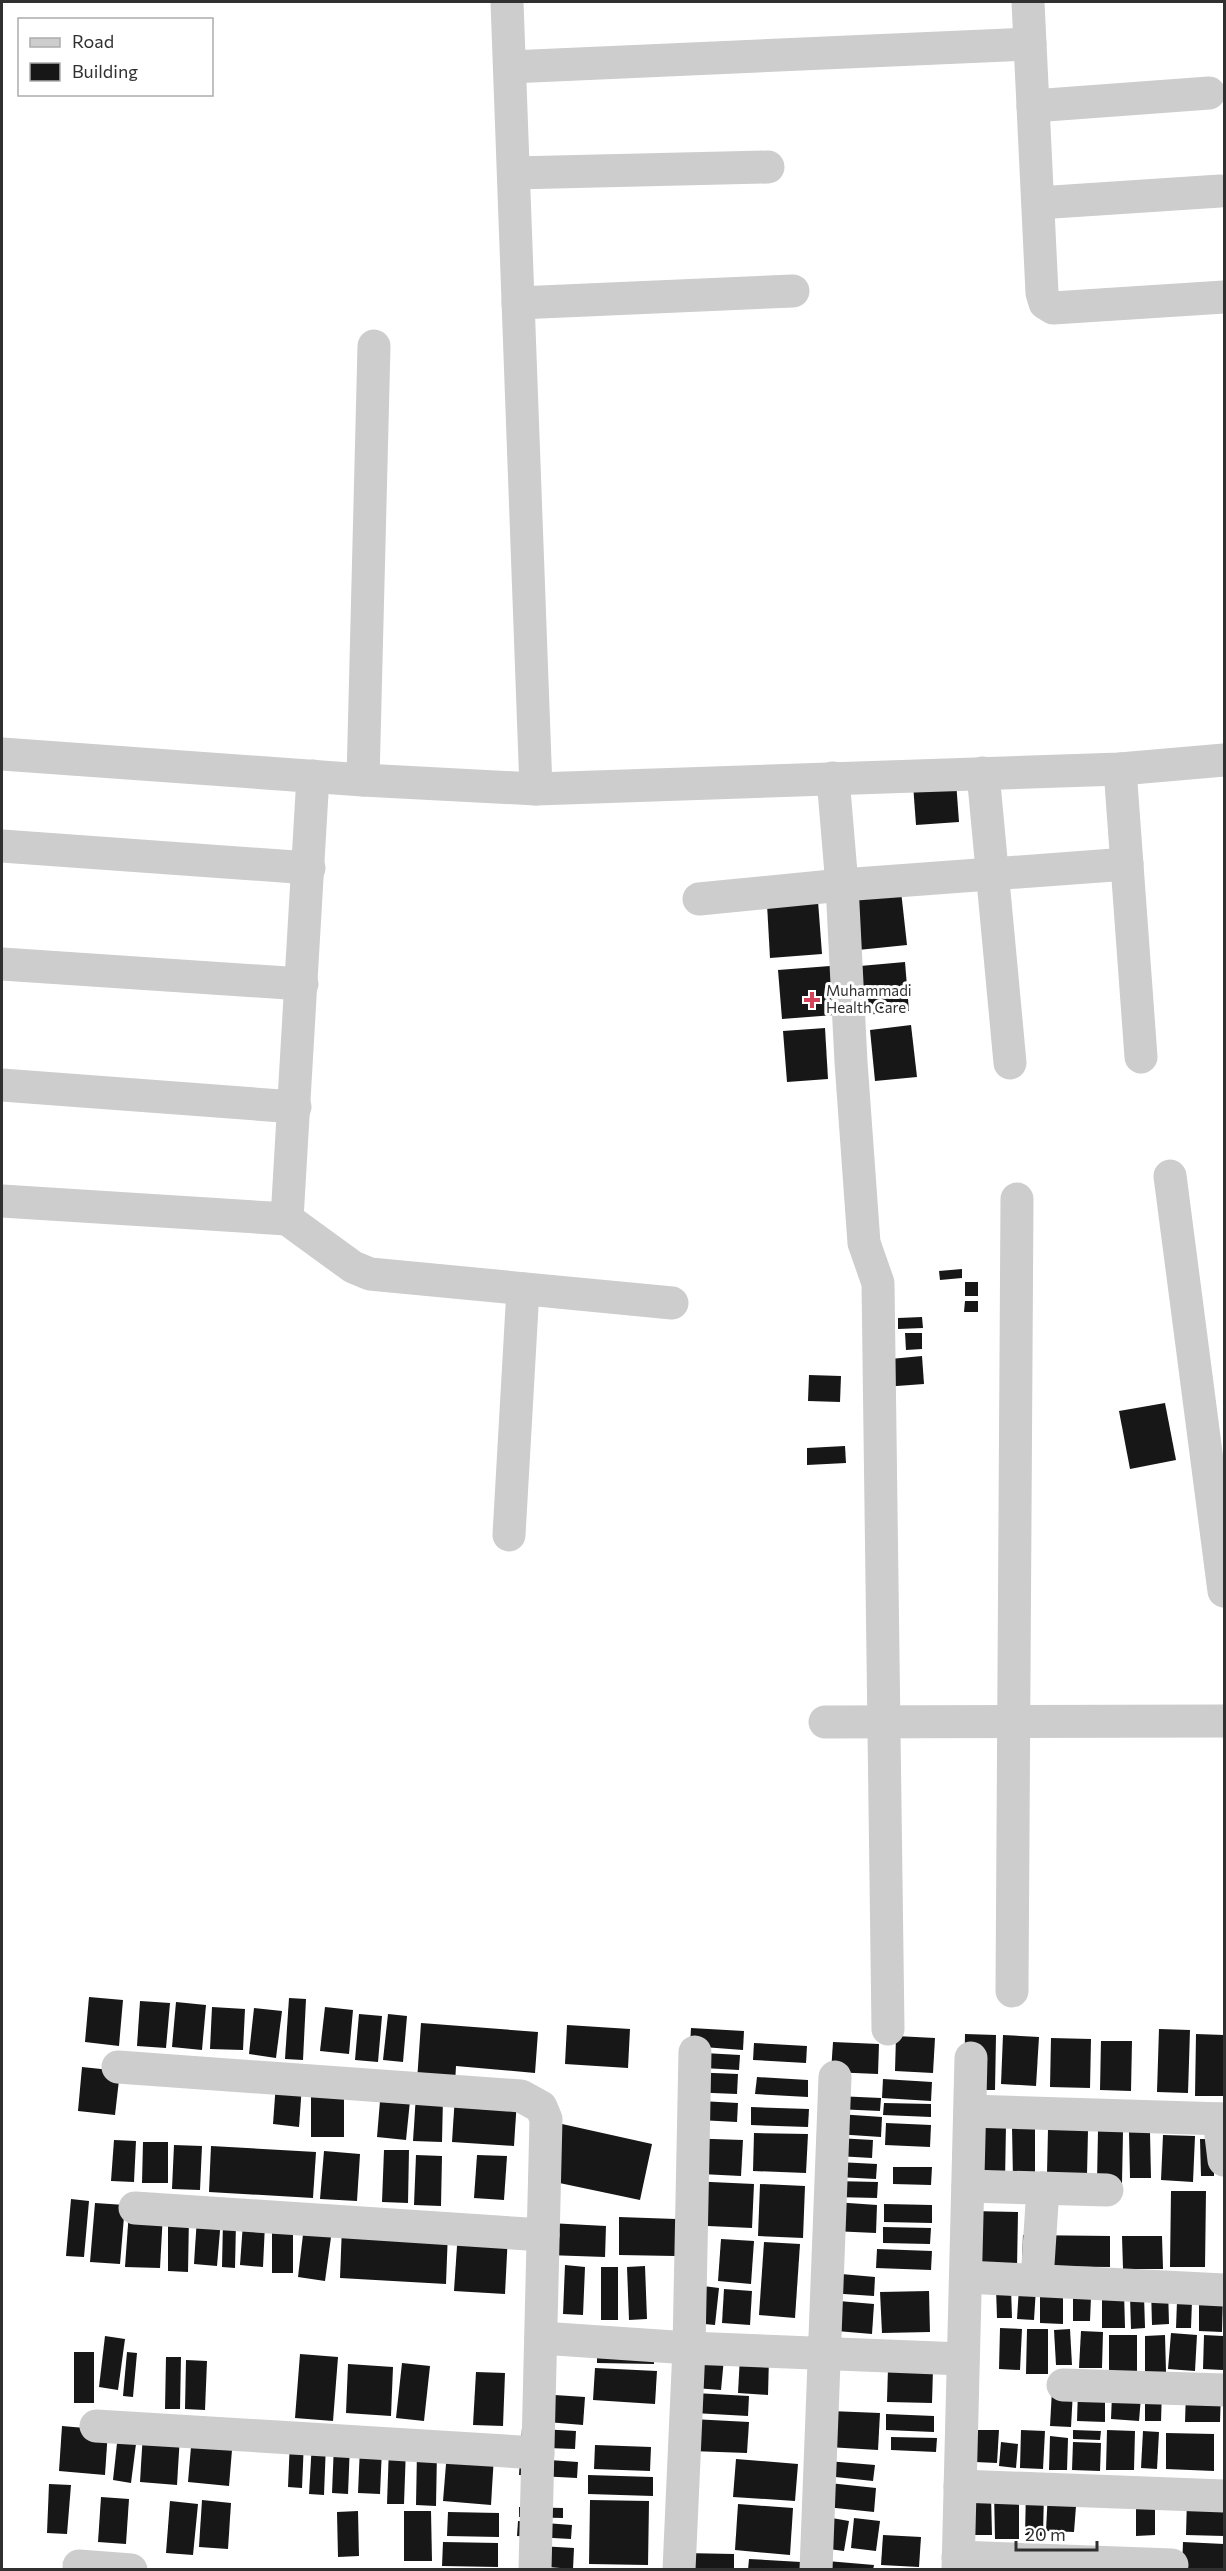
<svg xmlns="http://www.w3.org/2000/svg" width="1226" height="2571" font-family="Commissioner,sans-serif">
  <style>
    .building { fill: #171717 }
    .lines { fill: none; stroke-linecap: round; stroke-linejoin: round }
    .minor { stroke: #cdcdcd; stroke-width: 33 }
    .poi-dot { fill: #d7425b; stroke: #fff; stroke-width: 2 }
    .labels { text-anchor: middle; stroke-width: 6; stroke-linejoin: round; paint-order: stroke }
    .poi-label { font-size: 15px; fill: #303030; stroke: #fff; text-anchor: start }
  </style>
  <rect width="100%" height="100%" fill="#fff"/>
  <g class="building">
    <path d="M956,781L959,822L916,825L913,784Z"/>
    <path d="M901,891L907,945L858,950L852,896Z"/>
    <path d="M818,901L822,954L770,958L767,904Z"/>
    <path d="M905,962L909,1011L865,1015L860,966Z"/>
    <path d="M830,966L834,1015L782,1019L778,970Z"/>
    <path d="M911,1025L917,1077L875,1081L870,1030Z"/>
    <path d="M825,1028L828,1079L787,1082L783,1031Z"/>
    <path d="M962,1269V1278L940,1280L939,1271Z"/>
    <rect x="965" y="1282" width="13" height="14"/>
    <path d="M965,1301H978V1312H964Z"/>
    <path d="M922,1317L923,1328L898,1329V1318Z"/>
    <path d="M905,1333H922V1349L906,1350Z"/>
    <path d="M922,1356L924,1384L883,1387L880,1360Z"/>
    <path d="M809,1375L841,1376L840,1402L808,1401Z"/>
    <path d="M1165,1403L1176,1460L1130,1469L1119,1411Z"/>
    <path d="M845,1446L846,1463L807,1465V1448Z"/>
    <path d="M89,1997L123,2000L119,2046L85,2042Z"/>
    <path d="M289,1998L306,1999L303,2060L285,2059Z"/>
    <path d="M140,2001L170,2003L166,2048L137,2046Z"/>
    <path d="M176,2002L206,2005L202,2050L172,2047Z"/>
    <path d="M212,2007L245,2009L243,2050L210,2049Z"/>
    <path d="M325,2007L353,2010L349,2054L320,2051Z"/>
    <path d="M254,2008L282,2011L276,2058L249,2054Z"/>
    <path d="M359,2014L382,2016L378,2062L355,2060Z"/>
    <path d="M388,2014L407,2016L403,2062L383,2060Z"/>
    <path d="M421,2023L538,2032L535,2073L456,2066L455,2084L417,2081Z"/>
    <path d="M567,2025L630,2029L628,2068L565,2064Z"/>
    <path d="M691,2028L744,2031L743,2050L690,2046Z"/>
    <path d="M1159,2029L1190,2030L1188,2093L1157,2092Z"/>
    <path d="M965,2034L996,2035L995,2090H964Z"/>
    <path d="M1196,2034L1224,2035V2096H1195Z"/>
    <path d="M1003,2035L1039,2037L1036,2086L1001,2084Z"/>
    <path d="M896,2036L935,2038L933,2073L895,2071Z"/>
    <path d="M1051,2038L1091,2039L1090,2088L1050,2087Z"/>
    <path d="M1101,2041H1132L1131,2091L1100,2090Z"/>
    <path d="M833,2042L879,2044L878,2074L831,2072Z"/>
    <path d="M754,2043L807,2046L806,2063L753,2060Z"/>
    <path d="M686,2052L740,2055L739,2070L686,2067Z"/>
    <path d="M82,2067L120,2071L115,2115L78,2111Z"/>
    <path d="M689,2072L738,2074L737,2094L688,2092Z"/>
    <path d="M757,2077L808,2080V2097L755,2094Z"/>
    <path d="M883,2079L932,2082L931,2101L882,2098Z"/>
    <path d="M276,2083L302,2085L299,2127L273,2124Z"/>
    <rect x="311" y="2086" width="33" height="51"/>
    <path d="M381,2089L411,2091L406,2140L377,2137Z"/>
    <path d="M416,2095L443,2097L442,2142L413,2141Z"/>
    <path d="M455,2095L517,2099L514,2146L452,2142Z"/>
    <path d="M837,2096L881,2098L880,2111L836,2109Z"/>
    <path d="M681,2100L738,2103L737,2122L680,2119Z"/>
    <path d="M884,2103L931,2104V2117L883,2115Z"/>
    <path d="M751,2107L809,2109L808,2127L751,2125Z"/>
    <path d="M838,2114L882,2117L881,2137L836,2134Z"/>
    <path d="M886,2123L931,2125L930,2147L885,2145Z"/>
    <path d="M971,2123L1006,2124L1005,2182L969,2181Z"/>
    <path d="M562,2124L652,2144L640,2200L550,2181Z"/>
    <path d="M1012,2126H1035V2179L1013,2180Z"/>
    <path d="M1048,2129L1088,2130L1087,2175L1047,2174Z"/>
    <path d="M1098,2130L1123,2131L1122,2183L1097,2182Z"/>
    <path d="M1129,2132H1150L1151,2178H1130Z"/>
    <path d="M754,2133L808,2134L806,2173L753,2171Z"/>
    <path d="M1163,2135L1195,2136L1193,2182L1161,2180Z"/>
    <path d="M682,2138L743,2140L741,2176L681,2173Z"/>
    <path d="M837,2138L873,2140L872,2158L837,2156Z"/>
    <path d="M1200,2139H1214V2176H1201Z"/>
    <path d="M114,2140L136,2141L134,2182L111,2181Z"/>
    <path d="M143,2142H168V2183H142Z"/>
    <path d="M174,2145L202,2146L200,2190L172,2189Z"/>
    <path d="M211,2146L316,2152L313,2198L209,2192Z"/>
    <path d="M384,2150H409L408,2203L382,2202Z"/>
    <path d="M324,2151L360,2154L357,2201L320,2199Z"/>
    <path d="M416,2155L442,2156L441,2206L414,2205Z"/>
    <path d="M477,2155L507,2156L504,2200L474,2198Z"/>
    <path d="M838,2162L877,2164L876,2179L837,2177Z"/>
    <path d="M893,2167H932L931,2185L893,2184Z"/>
    <path d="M689,2181L754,2184L752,2228L686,2225Z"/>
    <path d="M834,2181L878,2182L877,2198L834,2197Z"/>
    <path d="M760,2184L805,2186L803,2238L758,2236Z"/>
    <path d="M1171,2191H1206L1205,2267H1170Z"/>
    <path d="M71,2199L89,2201L84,2257L66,2256Z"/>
    <path d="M834,2202L877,2205L876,2233L832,2231Z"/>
    <path d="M95,2203L125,2205L120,2264L90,2262Z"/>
    <path d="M884,2204L932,2205V2223L884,2222Z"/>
    <path d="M129,2211L163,2213L160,2268L125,2267Z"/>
    <path d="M971,2211L1018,2212L1017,2268H971Z"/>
    <path d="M168,2216H189L188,2272L168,2271Z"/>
    <path d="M197,2217L221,2219L217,2266L194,2264Z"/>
    <path d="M619,2217L676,2219L675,2256L619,2255Z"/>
    <path d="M223,2221L236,2222L235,2268L222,2267Z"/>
    <path d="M243,2223L265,2224L263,2267L240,2265Z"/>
    <path d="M549,2223L606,2226L605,2257L547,2255Z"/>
    <rect x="272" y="2225" width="21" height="48"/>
    <path d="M304,2226L332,2230L325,2281L298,2277Z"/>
    <path d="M342,2226L448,2231L446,2284L340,2278Z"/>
    <path d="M883,2227L931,2228L930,2244L883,2243Z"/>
    <path d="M458,2231L508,2234L505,2294L454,2291Z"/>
    <path d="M1023,2235L1110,2236V2267L1022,2266Z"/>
    <path d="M1122,2236H1162L1163,2269H1123Z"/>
    <path d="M721,2239L754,2241L751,2284L718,2281Z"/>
    <path d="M764,2242L800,2244L795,2318L759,2315Z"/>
    <path d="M877,2249L932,2251L931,2270L876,2268Z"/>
    <path d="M565,2265L585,2267L583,2315L563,2314Z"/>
    <path d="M645,2266L647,2319L629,2320L627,2267Z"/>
    <rect x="601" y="2267" width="17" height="53"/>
    <path d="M830,2273L875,2277L874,2296L829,2293Z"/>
    <path d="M687,2284L719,2288L715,2325L683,2322Z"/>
    <path d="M1019,2287L1036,2288L1034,2320L1017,2319Z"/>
    <path d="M1063,2287V2324L1040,2323V2288Z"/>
    <path d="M996,2288H1011L1012,2318H997Z"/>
    <path d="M1168,2288L1169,2324L1152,2325L1151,2289Z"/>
    <path d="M724,2289L752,2291L750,2325L722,2323Z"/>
    <path d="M929,2291L930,2332L882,2333L880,2292Z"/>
    <path d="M1124,2291L1125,2328H1102V2292Z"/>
    <path d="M1199,2294H1223L1222,2332L1199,2331Z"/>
    <path d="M1073,2296L1091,2297L1090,2321H1073Z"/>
    <path d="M1144,2296L1145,2328L1131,2329L1130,2297Z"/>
    <path d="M827,2300L874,2304L872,2334L825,2330Z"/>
    <path d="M1177,2301H1192L1191,2328H1176Z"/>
    <path d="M1000,2328L1022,2329L1020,2370L999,2369Z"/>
    <path d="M1027,2329H1048V2374H1026Z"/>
    <path d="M1070,2329L1072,2365H1056L1054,2330Z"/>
    <path d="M1081,2331L1103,2332L1102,2368H1079Z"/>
    <path d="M1171,2333L1197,2335L1195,2371L1168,2369Z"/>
    <rect x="1109" y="2335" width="28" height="37"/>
    <path d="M1165,2335L1166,2372H1145V2336Z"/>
    <path d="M1204,2335L1223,2336V2370L1203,2369Z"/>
    <path d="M105,2336L125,2339L118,2390L99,2387Z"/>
    <path d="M597,2346L654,2348V2364L597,2363Z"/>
    <rect x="74" y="2352" width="20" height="51"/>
    <path d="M127,2352L137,2353L133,2397L123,2396Z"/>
    <path d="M300,2354L338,2357L333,2421L295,2418Z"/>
    <path d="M698,2356L724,2358L721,2390L695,2388Z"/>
    <path d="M740,2356L769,2357L768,2395L738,2393Z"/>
    <path d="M166,2357H181L180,2409H165Z"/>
    <path d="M186,2360L207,2361L205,2410L185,2409Z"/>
    <path d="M402,2363L430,2366L424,2421L396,2418Z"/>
    <path d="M348,2364L393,2367L391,2416L346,2413Z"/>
    <path d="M595,2368L657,2371L655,2404L593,2400Z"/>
    <path d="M888,2368L933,2369L932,2403L887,2402Z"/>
    <path d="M476,2372L505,2373L503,2426L473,2425Z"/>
    <path d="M1052,2390L1073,2391L1071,2427L1050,2426Z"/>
    <path d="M1145,2390H1162L1161,2421H1145Z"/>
    <path d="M1078,2391H1105V2422L1077,2421Z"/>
    <path d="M1186,2392H1221L1220,2422H1185Z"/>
    <path d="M524,2393L585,2397L583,2425L523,2420Z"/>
    <path d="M695,2393L749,2396L748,2416L694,2413Z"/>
    <path d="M1112,2395L1141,2397L1139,2421L1111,2419Z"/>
    <path d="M830,2411L880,2413L878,2450L828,2447Z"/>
    <path d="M886,2414L934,2416V2432L886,2430Z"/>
    <path d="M692,2419L749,2422L747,2453L691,2451Z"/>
    <path d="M62,2426L108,2430L105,2475L59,2471Z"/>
    <path d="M522,2428L576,2431L575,2449L521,2447Z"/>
    <path d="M977,2430H999L997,2463L975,2462Z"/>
    <path d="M1021,2430L1045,2431L1043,2469L1020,2468Z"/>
    <path d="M1073,2430L1101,2431L1100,2440L1073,2439Z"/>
    <path d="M1107,2430L1135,2431L1134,2470H1106Z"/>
    <path d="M1143,2431L1159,2432L1157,2469L1141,2468Z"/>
    <path d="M143,2432L180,2435L177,2485L140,2482Z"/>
    <path d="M1166,2433L1214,2434V2471L1166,2469Z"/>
    <path d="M118,2434L137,2436L131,2483L113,2480Z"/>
    <path d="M192,2435L233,2438L229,2486L188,2482Z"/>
    <path d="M1050,2436L1068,2438L1067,2470H1049Z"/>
    <path d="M891,2437L937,2438L936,2452L891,2450Z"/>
    <path d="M290,2440L304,2441L302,2488L288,2487Z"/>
    <path d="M312,2442L326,2443L324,2495L309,2494Z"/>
    <path d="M1001,2442L1018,2444L1016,2468L999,2466Z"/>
    <path d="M1073,2442L1101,2443L1100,2471L1072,2470Z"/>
    <path d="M334,2444H350L348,2494L332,2493Z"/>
    <path d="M595,2445L651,2447L650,2471L594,2469Z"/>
    <path d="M360,2447L382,2448L380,2494L358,2493Z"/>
    <path d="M389,2447L406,2448L404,2504H387Z"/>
    <path d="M417,2451H437L436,2506L416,2505Z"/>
    <path d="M447,2452L494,2455L491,2505L443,2501Z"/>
    <path d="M520,2458L578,2462L577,2478L519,2475Z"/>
    <path d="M736,2459L798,2464L795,2501L733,2497Z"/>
    <path d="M827,2461L875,2465L873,2481L826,2476Z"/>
    <path d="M588,2475L653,2477V2496L588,2494Z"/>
    <path d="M829,2483L876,2488L874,2512L826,2507Z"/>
    <path d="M49,2484L71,2485L67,2534L47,2533Z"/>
    <path d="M1026,2490L1044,2491L1043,2536L1025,2535Z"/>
    <path d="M994,2491H1019V2539H995Z"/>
    <path d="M1048,2491L1077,2493L1074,2532L1046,2531Z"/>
    <path d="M991,2496L992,2535H962L961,2497Z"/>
    <path d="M1136,2496H1155V2535L1136,2536Z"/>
    <path d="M101,2497L129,2499L126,2544L98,2542Z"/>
    <path d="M1187,2498L1224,2499V2536L1186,2535Z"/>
    <path d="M202,2500L231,2503L228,2549L199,2547Z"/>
    <path d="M590,2500L649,2501L648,2565L589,2564Z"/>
    <path d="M170,2501L198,2504L193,2555L166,2553Z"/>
    <path d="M738,2504L793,2508L790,2555L735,2550Z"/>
    <path d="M519,2507L563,2508V2518L519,2517Z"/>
    <path d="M358,2511L359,2556L338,2557L337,2512Z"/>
    <path d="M404,2511H431L432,2561H404Z"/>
    <path d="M448,2512L499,2513V2537L447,2536Z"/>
    <path d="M826,2517L849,2521L844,2551L821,2548Z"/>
    <path d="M854,2518L880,2521L876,2551L851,2548Z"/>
    <path d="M518,2521L572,2525L571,2539L517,2536Z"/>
    <path d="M883,2535L921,2537L919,2567L881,2565Z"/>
    <path d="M443,2542L498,2543V2567L442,2566Z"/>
    <path d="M1183,2542L1224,2544V2570H1182Z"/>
    <path d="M523,2545L574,2548L573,2569L522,2565Z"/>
    <path d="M684,2553L734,2554V2570H684Z"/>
    <path d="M749,2559L801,2562V2570H748Z"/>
    <path d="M827,2561L874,2565L873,2570H826Z"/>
  </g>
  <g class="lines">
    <g class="minor">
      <path d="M507,2L536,789"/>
      <path d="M1028,2L1042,293L1045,303L1053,308L1224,297"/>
      <path d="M510,67L1030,44"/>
      <path d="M1033,106L1209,93"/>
      <path d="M514,173L768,167"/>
      <path d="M1038,203L1220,191"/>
      <path d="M518,303L793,291"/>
      <path d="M2,754L363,780L536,789L1120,769L1224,760"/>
      <path d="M1120,769L1141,1057"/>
      <path d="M983,773L1010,1063"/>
      <path d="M833,778L842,885L851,1062L864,1243L878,1283L888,2029"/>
      <path d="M363,780L374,346"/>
      <path d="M2,846L309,868"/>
      <path d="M699,899L842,885L1127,864"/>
      <path d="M2,964L302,984"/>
      <path d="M2,1085L295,1107"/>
      <path d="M1170,1176L1224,1591"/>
      <path d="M2,1201L287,1219L353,1267L370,1274L672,1303"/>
      <path d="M287,1219L313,776"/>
      <path d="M509,1535L523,1289"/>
      <path d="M825,1722L1224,1721"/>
      <path d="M1012,1991L1017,1199"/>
      <path d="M118,2067L521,2096L541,2107L546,2119L535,2570"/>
      <path d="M970,2111L1224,2119"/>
      <path d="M1219,2119L1224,2160"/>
      <path d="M968,2186L1107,2190"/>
      <path d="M135,2208L543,2235"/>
      <path d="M966,2277L1224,2290"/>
      <path d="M1037,2280L1043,2188"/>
      <path d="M541,2338L689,2348L963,2359"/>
      <path d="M1063,2385L1224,2390"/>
      <path d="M96,2426L538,2453"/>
      <path d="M960,2486L1224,2496"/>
      <path d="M958,2557L1172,2565"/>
      <path d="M79,2566L131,2570"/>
      <path d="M679,2570L689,2348L695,2052"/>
      <path d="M816,2570L835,2077"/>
      <path d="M958,2570L971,2058"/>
    </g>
  </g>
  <path class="poi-dot" d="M809 991h6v6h6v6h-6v6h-6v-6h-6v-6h6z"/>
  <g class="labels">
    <g class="poi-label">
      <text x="826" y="996">Muhammadi<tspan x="826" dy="17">Health Care</tspan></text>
    </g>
  </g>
  <rect width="1226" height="2571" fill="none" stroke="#303030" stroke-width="6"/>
  <rect x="18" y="18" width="195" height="78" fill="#ffffff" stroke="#acacac" stroke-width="1.5"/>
  <rect x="30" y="38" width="30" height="9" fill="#cdcdcd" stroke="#acacac" stroke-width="1.5"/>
  <text x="72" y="48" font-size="18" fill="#303030">Road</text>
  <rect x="30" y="63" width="30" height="18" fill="#171717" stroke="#acacac" stroke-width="1.5"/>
  <text x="72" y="78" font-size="18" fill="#303030">Building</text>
  <path d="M1016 2541v9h81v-9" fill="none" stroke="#303030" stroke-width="3"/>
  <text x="1025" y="2541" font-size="18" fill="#303030" stroke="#ffffff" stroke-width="4.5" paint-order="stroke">20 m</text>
</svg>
